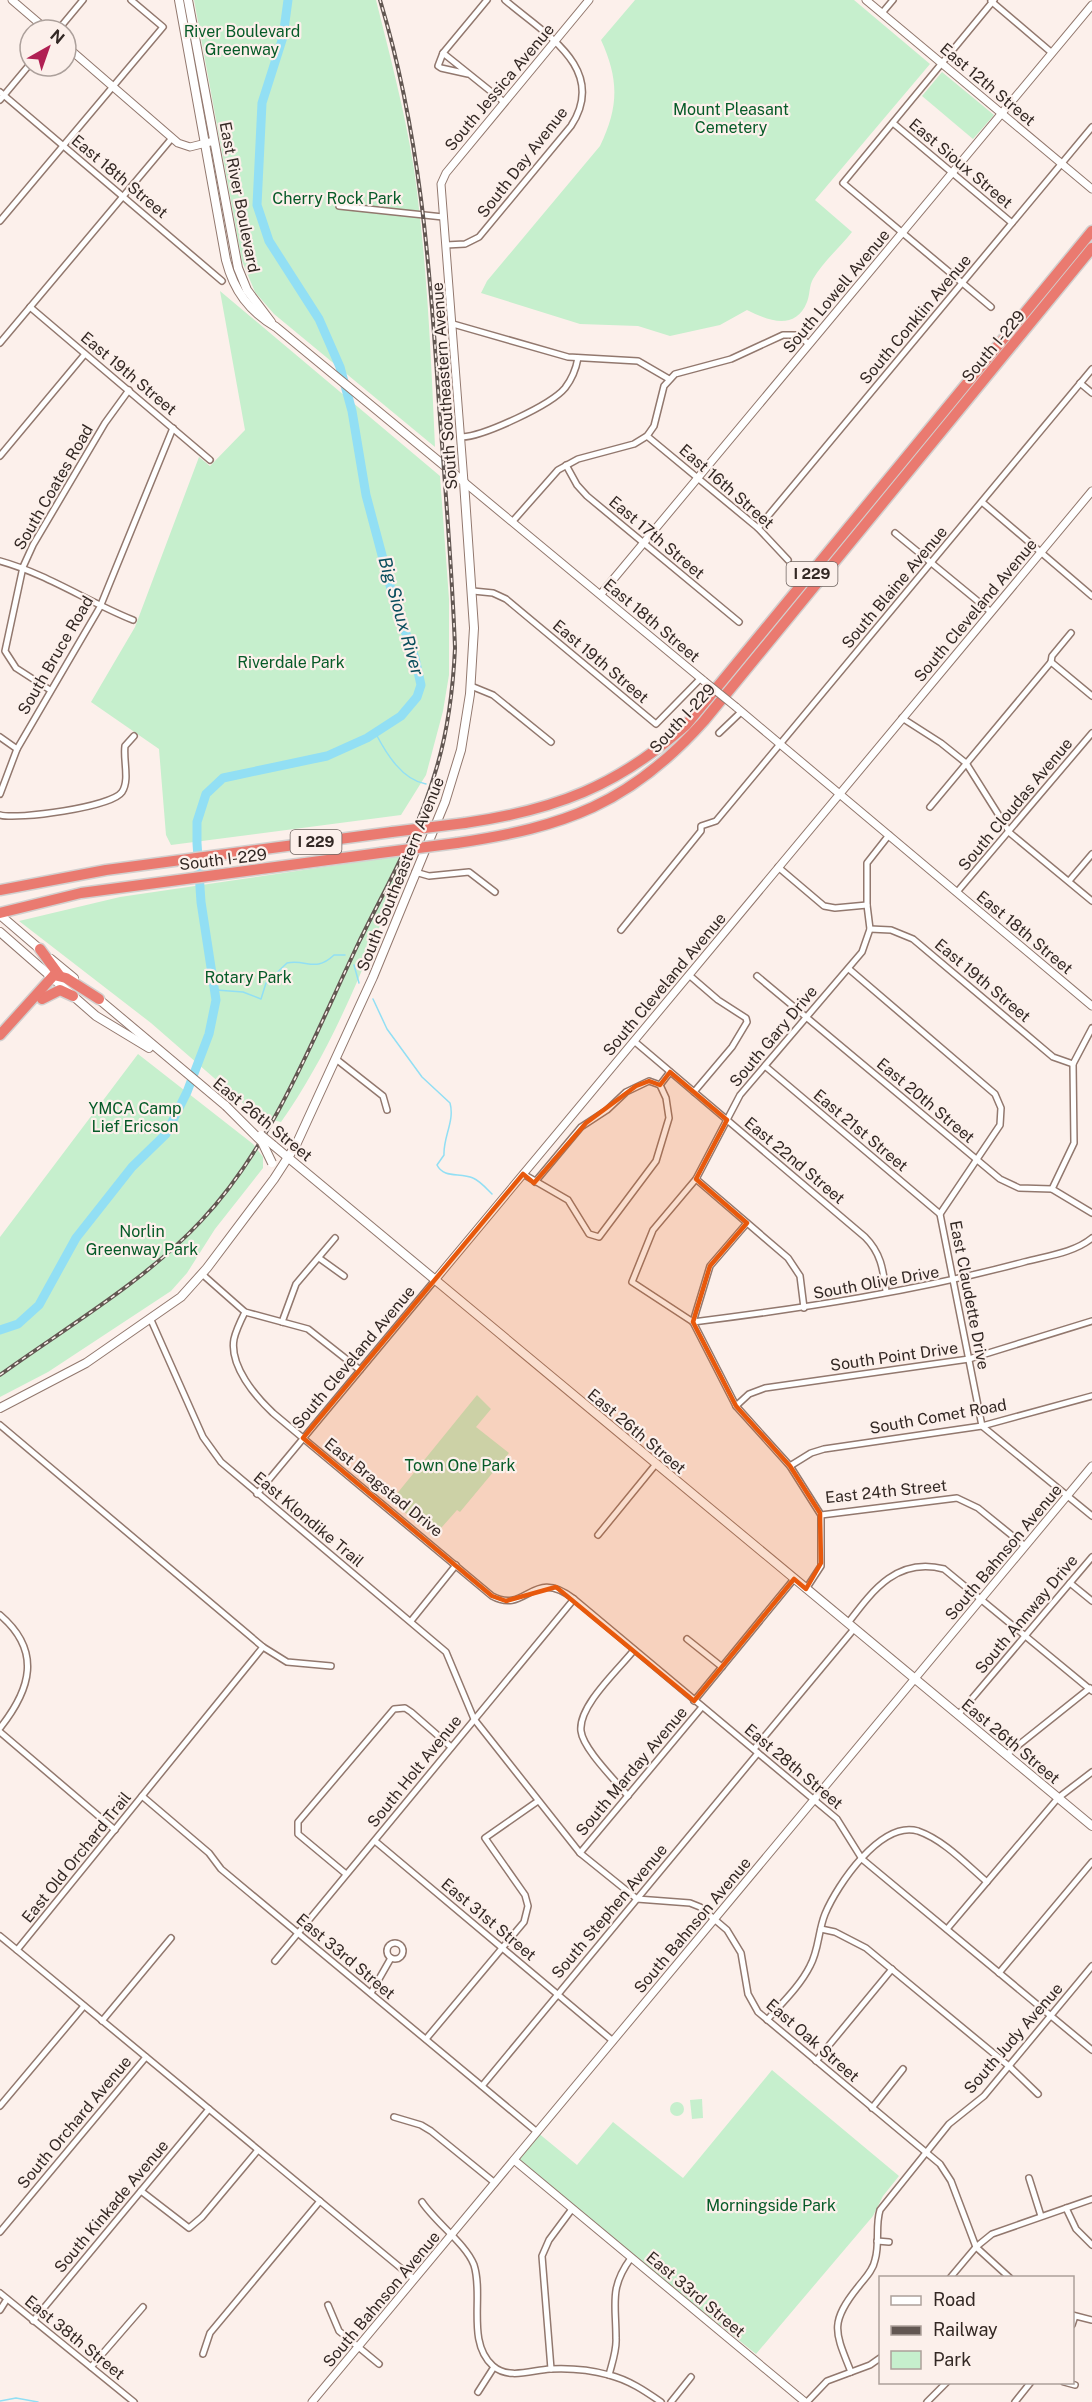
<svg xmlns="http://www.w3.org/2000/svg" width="1092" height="2402" font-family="'Public Sans',sans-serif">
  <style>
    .green { fill: #c6efcd }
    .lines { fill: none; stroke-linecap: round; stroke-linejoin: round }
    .stream { stroke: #92dff4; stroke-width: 1.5 }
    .river { stroke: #92dff4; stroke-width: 9 }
    .minor-casing { stroke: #92786e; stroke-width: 8 }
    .tertiary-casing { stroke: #92786e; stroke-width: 9 }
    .secondary-casing { stroke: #92786e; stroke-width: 10 }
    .motorway-casing { stroke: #d2d0cf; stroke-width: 13 }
    .minor { stroke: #fff; stroke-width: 5 }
    .tertiary { stroke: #fff; stroke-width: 7 }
    .secondary { stroke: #fff; stroke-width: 8 }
    .motorway { stroke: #ea7a70; stroke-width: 10 }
    .rail-casing { stroke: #625752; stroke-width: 4 }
    .rail { stroke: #fcf0eb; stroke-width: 1.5; stroke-dasharray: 4.5; stroke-linecap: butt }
    .tertiary-bridge-casing { stroke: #92786e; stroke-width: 9; stroke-linecap: butt }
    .secondary-bridge-casing { stroke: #92786e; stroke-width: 10; stroke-linecap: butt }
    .motorway-bridge-casing { stroke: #d2d0cf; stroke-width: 13; stroke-linecap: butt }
    .tertiary-bridge { stroke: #fff; stroke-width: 7 }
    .secondary-bridge { stroke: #fff; stroke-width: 8 }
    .motorway-bridge { stroke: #ea7a70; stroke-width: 10 }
    .marked { fill: #e8590c; fill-opacity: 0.2; stroke: #e8590c; stroke-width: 4.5; stroke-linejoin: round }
    .labels { text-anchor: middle; stroke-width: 4.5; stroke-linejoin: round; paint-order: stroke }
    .shield { fill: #fcf0eb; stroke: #6f6460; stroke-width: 1.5 }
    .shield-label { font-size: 15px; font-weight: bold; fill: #332824 }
    .park-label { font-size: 16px; fill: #065b28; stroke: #fcf0eb }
    .street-label { font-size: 16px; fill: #332824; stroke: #fcf0eb }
    .water-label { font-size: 18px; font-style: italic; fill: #094e5d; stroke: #fcf0eb }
  </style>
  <rect width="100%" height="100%" fill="#fcf0eb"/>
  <g class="green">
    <path d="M194,0H287L286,9L288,0H376C390,56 405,112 414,169C427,261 431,355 435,447L274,314L255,292L242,261Z"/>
    <path d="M635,0H854L930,64L815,200L852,232C840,247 823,262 813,279C809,286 810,295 807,302C795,332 767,320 747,310L720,325L670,336L638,326L580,324L481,293L487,281L600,146C619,107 619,79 601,40Z"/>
    <path d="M942,72L994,115L973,139L922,96Z"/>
    <path d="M220,291L440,476L449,599V675L443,711L426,775L401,815L171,845L166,835L159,749L91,702L135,627L199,457L210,466L245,430Z"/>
    <path d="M406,855C375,943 335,1046 281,1122L259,1117L151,1023L19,921L120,897Z"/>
    <path d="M138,1054L253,1144L263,1157V1168L215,1229L187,1273L171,1291L48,1372L0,1397V1237Z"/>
    <path d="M477,1395L491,1409L476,1427L509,1453L460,1512L457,1510L434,1536L391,1501Z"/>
    <path d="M772,2070L899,2176L883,2196L873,2216L756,2354L514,2160L537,2132L577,2165L613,2122L683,2178Z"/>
    <path d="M702,2099L703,2118L692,2119L690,2100Z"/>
    <circle cx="677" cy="2109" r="7"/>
  </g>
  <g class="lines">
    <g class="stream">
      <path d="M376,734C386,753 402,780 426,784"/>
      <path d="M354,965L359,983"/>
      <path d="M216,990L243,992L261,999L266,983L287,963C307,959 315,973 334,955H345"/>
      <path d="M373,999L387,1029L422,1077L450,1103C455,1121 443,1137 444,1155L437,1165C444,1179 460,1172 473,1178C480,1181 486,1188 492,1194"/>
      <path d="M0,2401L16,2398L38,2402"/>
    </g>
    <path class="river" d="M0,1330L18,1324L39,1305L76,1238L132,1167L166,1134L187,1092L209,1034L216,1000L201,902L197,843V822L206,794L223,778L327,756L367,738L401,716L417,697L421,685L415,658L395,604L366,495L352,411L340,367L319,319L269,241L257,205L262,103L283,37L288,0"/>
    <defs>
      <g id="minor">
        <path d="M991,1L1052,53"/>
        <path d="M882,13L893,0"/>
        <path d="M58,30L83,0"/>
        <path d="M443,53L487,0"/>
        <path d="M468,74L441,68L438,66L443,53L504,102"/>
        <path d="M0,92L222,281"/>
        <path d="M0,100L30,64"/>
        <path d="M893,123L1012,223"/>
        <path d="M339,206L443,217"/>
        <path d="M0,221L163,27L131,0"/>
        <path d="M446,245L465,244L479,237L571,126C609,68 543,33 505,0"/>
        <path d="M30,307L210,460"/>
        <path d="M991,307L843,183L994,0"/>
        <path d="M453,324L568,357L638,361L669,379"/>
        <path d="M0,343L172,138"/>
        <path d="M1080,383L1092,393"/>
        <path d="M647,436L758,528L788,560"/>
        <path d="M462,437C484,436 551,405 565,388C572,379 576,369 578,358"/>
        <path d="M0,456L85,354"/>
        <path d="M566,465L577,485L587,496L739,622"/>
        <path d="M982,502L1092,596"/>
        <path d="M513,521L558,470L578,459L634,444L647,436L654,426L664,386L675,374L731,359L783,335H797L809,344"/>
        <path d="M758,528L1092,127"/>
        <path d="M895,533L991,612"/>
        <path d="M0,561C47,574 88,602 133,620"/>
        <path d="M473,591L493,593L506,599L656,724L701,678"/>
        <path d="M1051,662L1092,696"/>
        <path d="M471,686L493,695L551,742"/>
        <path d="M50,690L16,668L5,651L23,567L33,545L105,423L129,390"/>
        <path d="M902,718L941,743L966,763L1010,833L1092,901"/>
        <path d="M719,733L741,712"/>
        <path d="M0,737L17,749"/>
        <path d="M0,794L17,749L100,607L173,428"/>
        <path d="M930,807L1051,662L1052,656L1071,633"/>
        <path d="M0,815C17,820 112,807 122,792C130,780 123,760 125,746L134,736"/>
        <path d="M889,835L867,863V905L870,929L862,952L740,1095L696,1179L653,1230L632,1282L693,1322L736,1406L790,1466L821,1515L957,1498L978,1508L1025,1546"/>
        <path d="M778,867L824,906L835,908L867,905"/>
        <path d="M415,872L429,876L469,872L495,892"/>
        <path d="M1069,881L1092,854"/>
        <path d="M957,892L1092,733"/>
        <path d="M870,929L891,930L913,939L1053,1057L1073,1064"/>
        <path d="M621,930L701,831V826L716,821L1092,369"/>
        <path d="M849,969L995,1094L1001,1108L1000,1125L940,1214L982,1426L1092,1516"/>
        <path d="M689,975L718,1000L746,1018L747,1022L732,1047L694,1092"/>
        <path d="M757,976L1000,1179L1019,1188L1052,1189L1092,1213"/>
        <path d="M634,1041L865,1237C881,1253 883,1269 886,1291"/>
        <path d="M336,1059L383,1096L387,1110"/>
        <path d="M765,1066L940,1214"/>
        <path d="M523,1174L568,1200L589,1234L599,1237L656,1161L669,1118L666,1098L660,1085"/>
        <path d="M696,1179L788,1258L800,1276L804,1308"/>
        <path d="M535,1182L581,1127L607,1110L626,1092L649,1081L660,1085L670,1072"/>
        <path d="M1052,1189L1074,1143L1073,1064L1092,1028"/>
        <path d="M747,1223L710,1266L693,1322C805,1308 916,1291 1024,1262C1046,1256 1074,1253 1092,1238"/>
        <path d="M319,1258L344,1276"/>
        <path d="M202,1274L245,1312L308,1329L360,1370"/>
        <path d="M245,1312C241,1320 236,1330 234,1339C229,1366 256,1397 273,1413L492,1596C527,1615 532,1566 574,1599L837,1819L862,1859L1092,2050"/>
        <path d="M151,1320L203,1437L221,1462L446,1652L474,1719L580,1853L637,1899L690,1903L700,1907L727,1930L741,1953L748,1994L758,2012L940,2164L951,2181L976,2247L1010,2278"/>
        <path d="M282,1322L296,1284L335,1238"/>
        <path d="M736,1406L749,1394L765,1388L969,1359L1092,1321"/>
        <path d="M0,1425L263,1647L17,1950L414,2279"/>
        <path d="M790,1466L811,1453L824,1449L982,1426L1092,1396"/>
        <path d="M257,1494L435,1280"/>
        <path d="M598,1535L656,1464"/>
        <path d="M1070,1583L1092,1601"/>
        <path d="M806,1589L821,1566V1515"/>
        <path d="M0,1615C42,1651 31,1689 0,1728"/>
        <path d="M411,1621L456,1565"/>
        <path d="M848,1623C873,1590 897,1557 944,1569L1092,1691"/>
        <path d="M687,1639L722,1667"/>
        <path d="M263,1647L287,1662L331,1666"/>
        <path d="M694,1701L794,1579"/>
        <path d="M958,1715L1092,1557"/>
        <path d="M0,1732L115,1830"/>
        <path d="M754,1749L854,1629"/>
        <path d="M1006,1755L1090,1688"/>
        <path d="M142,1796L209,1853L221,1869L537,2132"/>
        <path d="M628,1796C616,1781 583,1749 581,1731C578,1706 619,1669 634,1650"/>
        <path d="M375,1841L613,2041"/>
        <path d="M580,1853L702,1707"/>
        <path d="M346,1874L298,1834V1822L394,1709L405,1708L411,1712L451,1747"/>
        <path d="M821,1929L835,1932L866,1948L1010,2067L1038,2094"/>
        <path d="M947,1929L1058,1798L1092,1772"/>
        <path d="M0,1936L17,1950"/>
        <circle cx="395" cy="1951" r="8"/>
        <path d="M275,1961L574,1599"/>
        <path d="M999,1973L1092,1862"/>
        <path d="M371,1993L391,1958"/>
        <path d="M767,2020C782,2003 800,1986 810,1966C819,1950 818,1931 825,1914C837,1885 881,1820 918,1831C944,1840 967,1865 987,1882"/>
        <path d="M102,2021L171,1938"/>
        <path d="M426,2039L524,1922L528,1906L525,1895L485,1838L538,1801"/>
        <path d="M816,2061L892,1969"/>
        <path d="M482,2086L758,1753"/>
        <path d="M0,2106L84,2006"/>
        <path d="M872,2108L903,2069"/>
        <path d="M394,2117L421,2125L431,2131L495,2183"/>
        <path d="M1029,2178L1041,2216"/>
        <path d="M141,2191L189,2228L202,2217L258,2150"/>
        <path d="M422,2202C436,2223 466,2244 474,2265C484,2296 466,2342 493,2366C509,2380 532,2370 550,2369C569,2368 591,2370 609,2375C629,2380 645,2391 661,2402"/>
        <path d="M1066,2208L1076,2229L1092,2245"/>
        <path d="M0,2232L146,2057"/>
        <path d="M877,2241L889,2242"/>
        <path d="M950,2278L976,2247L992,2234L1092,2199"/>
        <path d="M0,2293L134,2402"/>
        <path d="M328,2305L339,2331L379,2364"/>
        <path d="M0,2310L7,2299"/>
        <path d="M1072,2315L1092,2320"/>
        <path d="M33,2321L209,2109"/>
        <path d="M1072,2325L1075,2316"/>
        <path d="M203,2354L210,2333L320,2201"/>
        <path d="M91,2367L143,2307"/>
        <path d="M551,2369L542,2256L549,2240L572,2209"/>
        <path d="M851,2372C835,2332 829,2323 858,2287C864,2279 873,2271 875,2260C880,2243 875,2226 880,2210L949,2124L984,2096L1092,1966"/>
        <path d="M609,2375C612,2363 617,2350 616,2338C616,2303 609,2288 631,2258"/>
        <path d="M1064,2382L1075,2385"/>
        <path d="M478,2392L494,2367"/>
        <path d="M671,2402L691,2377"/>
        <path d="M807,2402L827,2381L870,2365L880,2358"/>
        <path d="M927,2402L947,2382"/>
        <path d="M1015,2402L1031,2382"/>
      </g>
      <g id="tertiary">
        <path d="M12,0L47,30"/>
        <path d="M589,0L446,173L441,184L464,482L704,681"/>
        <path d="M866,0L1092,189"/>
        <path d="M66,46L178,143L190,147L214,141"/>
        <path d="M601,594L1092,5"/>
        <path d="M736,707L1092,1006"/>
        <path d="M435,1280L1092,491"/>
        <path d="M514,2160L805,2402"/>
        <path d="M312,2402L1092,1466"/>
      </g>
      <g id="secondary">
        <path d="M188,0L238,268L247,290L271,322"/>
        <path d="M0,915L42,951"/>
        <path d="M0,932L96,1016L149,1048"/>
        <path d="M51,959L74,978"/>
        <path d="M95,996L226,1106"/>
        <path d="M273,1145L1092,1826"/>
        <path d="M0,1408L86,1363L181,1297L207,1268L274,1179L296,1145L373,977L445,802L461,750L470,694L474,628L464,482L276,327C249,311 234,291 226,260L179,0"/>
      </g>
      <g id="motorway">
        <path d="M465,823C555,810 618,786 686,725L1092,231"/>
        <path d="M457,843C564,827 630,804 704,721L1092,248"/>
        <path d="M0,890L106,870L392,832"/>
        <path d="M0,913L81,893L380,853"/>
        <path d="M40,949L59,975"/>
        <path d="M42,999L60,990L73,996"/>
        <path d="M0,1035L54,975L66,978L99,999"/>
      </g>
    </defs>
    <use href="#minor" class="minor-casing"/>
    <use href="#tertiary" class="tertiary-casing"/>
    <use href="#secondary" class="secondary-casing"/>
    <use href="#motorway" class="motorway-casing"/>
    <use href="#minor" class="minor"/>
    <use href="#tertiary" class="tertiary"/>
    <use href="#secondary" class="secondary"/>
    <use href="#motorway" class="motorway"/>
    <defs>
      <path id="rail" d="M0,1375C68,1326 144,1282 201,1221C273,1145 314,1036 359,942C386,887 418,832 435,773C448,732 453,691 455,648C452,567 445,485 439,404C430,267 420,132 380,0"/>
    </defs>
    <use href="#rail" class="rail-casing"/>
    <use href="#rail" class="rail"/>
    <defs>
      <path id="tertiary-bridge" d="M704,681L736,707"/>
      <g id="secondary-bridge">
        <path d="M226,1106L262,1142L272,1163"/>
        <path d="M261,1135L273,1145"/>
      </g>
      <g id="motorway-bridge">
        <path d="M392,832L465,823"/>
        <path d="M380,853L457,843"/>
      </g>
    </defs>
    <use href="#tertiary-bridge" class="tertiary-bridge-casing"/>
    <use href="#secondary-bridge" class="secondary-bridge-casing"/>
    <use href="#motorway-bridge" class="motorway-bridge-casing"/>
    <use href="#tertiary-bridge" class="tertiary-bridge"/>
    <use href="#secondary-bridge" class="secondary-bridge"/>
    <use href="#motorway-bridge" class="motorway-bridge"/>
  </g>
  <path class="marked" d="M670,1072L727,1120L696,1179L747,1223L710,1266L693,1322L736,1406L790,1466L820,1513L821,1563L806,1589L794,1579L694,1701L556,1587L506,1601L492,1596L303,1438L523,1174L534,1183L586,1123L636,1086L649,1081L660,1085Z"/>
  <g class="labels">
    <g class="shield">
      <rect x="786.5" y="562" width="51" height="24" rx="4.5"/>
      <rect x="290.5" y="830" width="51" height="24" rx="4.5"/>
    </g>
    <g class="shield-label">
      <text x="812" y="579">I 229</text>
      <text x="316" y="847">I 229</text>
    </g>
    <g class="park-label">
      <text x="242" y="37">River Boulevard<tspan x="242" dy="18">Greenway</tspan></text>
      <text x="731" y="115">Mount Pleasant<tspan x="731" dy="18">Cemetery</tspan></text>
      <text x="337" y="204">Cherry Rock Park</text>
      <text x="291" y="668">Riverdale Park</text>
      <text x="248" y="983">Rotary Park</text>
      <text x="135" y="1114">YMCA Camp<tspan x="135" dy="18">Lief Ericson</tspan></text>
      <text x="142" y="1237">Norlin<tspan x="142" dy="18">Greenway Park</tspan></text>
      <text x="460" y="1471">Town One Park</text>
      <text x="771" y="2211">Morningside Park</text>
    </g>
    <g class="street-label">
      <text transform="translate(988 84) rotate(40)" y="6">East 12th Street</text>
      <text transform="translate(499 87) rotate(-50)" y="6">South Jessica Avenue</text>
      <text transform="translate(522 162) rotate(-52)" y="6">South Day Avenue</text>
      <text transform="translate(961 163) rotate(40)" y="6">East Sioux Street</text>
      <text transform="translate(120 176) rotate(40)" y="6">East 18th Street</text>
      <text transform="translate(240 197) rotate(79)" y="6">East River Boulevard</text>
      <text transform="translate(836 291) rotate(-50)" y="6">South Lowell Avenue</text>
      <text transform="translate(915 319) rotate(-50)" y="6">South Conklin Avenue</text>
      <text transform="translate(993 346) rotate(-50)" y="6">South I-229</text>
      <text transform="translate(129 373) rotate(40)" y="6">East 19th Street</text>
      <text transform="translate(444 386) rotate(-94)" y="6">South Southeastern Avenue</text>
      <text transform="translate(727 486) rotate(41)" y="6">East 16th Street</text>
      <text transform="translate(53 487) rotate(-60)" y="6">South Coates Road</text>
      <text transform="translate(657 537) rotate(40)" y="6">East 17th Street</text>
      <text transform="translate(894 587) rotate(-50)" y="6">South Blaine Avenue</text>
      <text transform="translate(975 610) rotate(-50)" y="6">South Cleveland Avenue</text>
      <text transform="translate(652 620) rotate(40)" y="6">East 18th Street</text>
      <text transform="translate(55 655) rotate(-60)" y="6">South Bruce Road</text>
      <text transform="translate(601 661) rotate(40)" y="6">East 19th Street</text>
      <text transform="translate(682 718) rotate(-47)" y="6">South I-229</text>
      <text transform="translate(1015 804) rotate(-50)" y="6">South Cloudas Avenue</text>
      <text transform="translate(223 859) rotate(-7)" y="6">South I-229</text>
      <text transform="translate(400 874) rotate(-68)" y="6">South Southeastern Avenue</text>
      <text transform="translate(1025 932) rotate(40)" y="6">East 18th Street</text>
      <text transform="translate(983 980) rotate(40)" y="6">East 19th Street</text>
      <text transform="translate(664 984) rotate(-50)" y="6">South Cleveland Avenue</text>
      <text transform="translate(773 1036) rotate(-50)" y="6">South Gary Drive</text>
      <text transform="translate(926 1100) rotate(40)" y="6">East 20th Street</text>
      <text transform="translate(263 1119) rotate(39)" y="6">East 26th Street</text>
      <text transform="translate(861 1130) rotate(40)" y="6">East 21st Street</text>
      <text transform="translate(795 1160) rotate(40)" y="6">East 22nd Street</text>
      <text transform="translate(876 1282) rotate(-10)" y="6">South Olive Drive</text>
      <text transform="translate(970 1295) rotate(79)" y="6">East Claudette Drive</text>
      <text transform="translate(894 1356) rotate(-8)" y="6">South Point Drive</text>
      <text transform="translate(353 1357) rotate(-50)" y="6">South Cleveland Avenue</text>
      <text transform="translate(938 1416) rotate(-10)" y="6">South Comet Road</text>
      <text transform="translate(637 1431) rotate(40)" y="6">East 26th Street</text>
      <text transform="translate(384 1487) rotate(39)" y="6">East Bragstad Drive</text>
      <text transform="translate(886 1491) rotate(-6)" y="6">East 24th Street</text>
      <text transform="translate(309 1519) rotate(40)" y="6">East Klondike Trail</text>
      <text transform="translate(1003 1552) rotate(-50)" y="6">South Bahnson Avenue</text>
      <text transform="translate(1026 1614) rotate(-50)" y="6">South Annway Drive</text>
      <text transform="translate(1011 1741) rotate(40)" y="6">East 26th Street</text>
      <text transform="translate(794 1766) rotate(40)" y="6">East 28th Street</text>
      <text transform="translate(414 1771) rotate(-51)" y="6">South Holt Avenue</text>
      <text transform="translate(631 1771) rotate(-50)" y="6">South Marday Avenue</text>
      <text transform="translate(76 1857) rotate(-51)" y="6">East Old Orchard Trail</text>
      <text transform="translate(609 1911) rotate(-50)" y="6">South Stephen Avenue</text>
      <text transform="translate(489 1919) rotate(40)" y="6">East 31st Street</text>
      <text transform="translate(692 1925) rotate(-50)" y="6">South Bahnson Avenue</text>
      <text transform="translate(346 1956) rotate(40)" y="6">East 33rd Street</text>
      <text transform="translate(1013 2038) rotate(-49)" y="6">South Judy Avenue</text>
      <text transform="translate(813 2040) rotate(41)" y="6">East Oak Street</text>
      <text transform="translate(74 2122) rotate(-50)" y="6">South Orchard Avenue</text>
      <text transform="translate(111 2206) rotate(-50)" y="6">South Kinkade Avenue</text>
      <text transform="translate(696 2294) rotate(40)" y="6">East 33rd Street</text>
      <text transform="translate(381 2299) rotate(-50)" y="6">South Bahnson Avenue</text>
      <text transform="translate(75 2337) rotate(39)" y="6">East 38th Street</text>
    </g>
    <g class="water-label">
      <text transform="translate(401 616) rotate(74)" y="6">Big Sioux River</text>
    </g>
  </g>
  <rect x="879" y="2276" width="195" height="108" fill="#fcf0eb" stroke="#aca09b" stroke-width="1.5"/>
  <rect x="891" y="2296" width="30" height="9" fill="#ffffff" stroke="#aca09b" stroke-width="1.5"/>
  <text x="933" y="2306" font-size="18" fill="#332824">Road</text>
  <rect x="891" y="2326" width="30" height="9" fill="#625752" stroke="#aca09b" stroke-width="1.5"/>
  <text x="933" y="2336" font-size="18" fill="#332824">Railway</text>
  <rect x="891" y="2351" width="30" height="18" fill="#c6efcd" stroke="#aca09b" stroke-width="1.5"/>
  <text x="933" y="2366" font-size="18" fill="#332824">Park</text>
  <g transform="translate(48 48) rotate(40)"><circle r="28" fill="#fcf0eb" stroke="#aca09b" stroke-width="1.5"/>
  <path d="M0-4.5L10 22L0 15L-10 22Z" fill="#b02053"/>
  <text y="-9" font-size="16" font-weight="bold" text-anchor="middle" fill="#332824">N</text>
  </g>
</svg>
